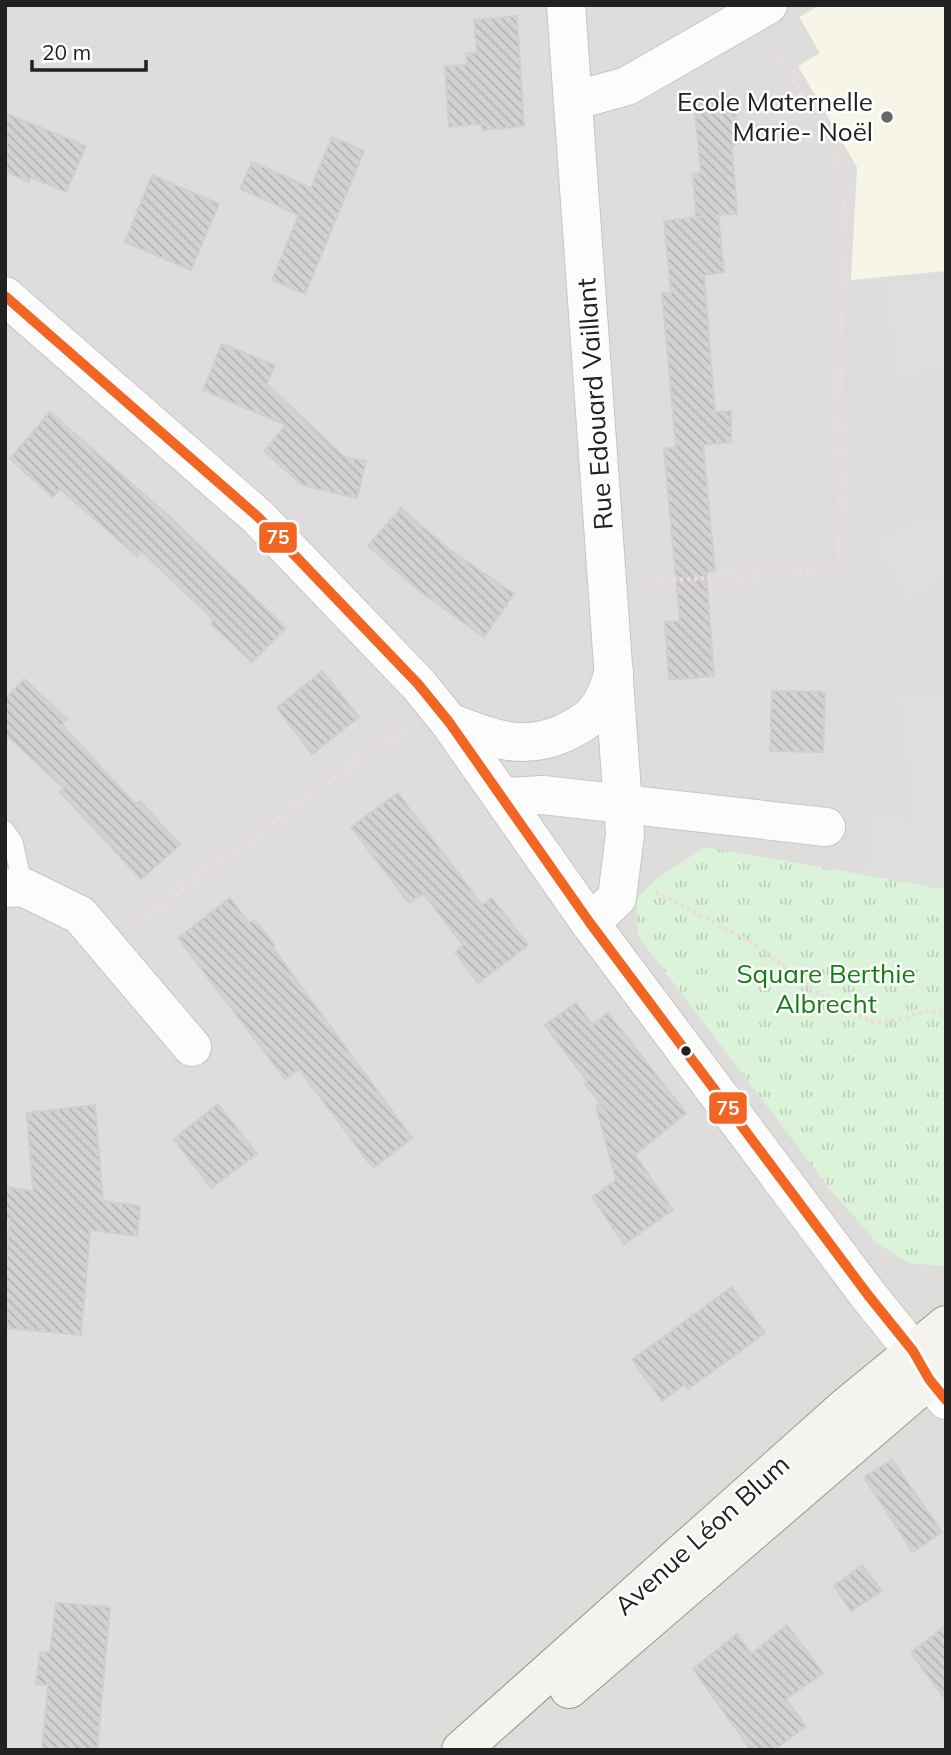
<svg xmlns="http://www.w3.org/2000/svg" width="951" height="1755" font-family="Mulish,sans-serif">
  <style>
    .residential { fill: #dedddc }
    .education { fill: #f7f5e8 }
    .park { fill: url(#park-tufts) }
    .parking { fill: #dfdede }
    .building { fill: url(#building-back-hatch); stroke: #d2cecc; stroke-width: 2 }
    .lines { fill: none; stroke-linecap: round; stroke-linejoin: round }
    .service-casing { stroke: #c6c5c4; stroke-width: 21 }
    .minor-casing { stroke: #c6c5c4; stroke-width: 40 }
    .tertiary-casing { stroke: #c6c5c4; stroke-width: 40 }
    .secondary-casing { stroke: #9a9882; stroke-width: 40 }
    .path { stroke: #ecdcdc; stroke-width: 4.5; stroke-dasharray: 3.5 3.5; stroke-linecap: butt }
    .service { stroke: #fdfcfc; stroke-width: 19 }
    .minor { stroke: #fdfcfc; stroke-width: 38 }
    .tertiary { stroke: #fdfcfc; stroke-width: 38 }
    .secondary { stroke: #f4f3ed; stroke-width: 38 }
    .bus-1-casing { stroke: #fff; stroke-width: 16 }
    .bus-1 { stroke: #f26522; stroke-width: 10 }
    .poi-dot { fill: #696868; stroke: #fff; stroke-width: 2.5 }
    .bus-dot { fill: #212121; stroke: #fff; stroke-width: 2.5 }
    .labels { text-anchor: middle; stroke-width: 5; stroke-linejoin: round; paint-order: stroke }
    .poi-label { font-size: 26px; fill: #212121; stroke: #fff; text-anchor: end }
    .street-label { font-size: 26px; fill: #212121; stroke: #fff }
    .park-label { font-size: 26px; fill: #157e11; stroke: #fff }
    .line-badge { stroke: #fff; stroke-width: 2.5 }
    .badge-label { font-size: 19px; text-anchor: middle; font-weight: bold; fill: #fff }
  </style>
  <defs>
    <pattern id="park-tufts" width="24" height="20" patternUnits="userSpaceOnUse" patternTransform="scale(1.75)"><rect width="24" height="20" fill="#dbf3d8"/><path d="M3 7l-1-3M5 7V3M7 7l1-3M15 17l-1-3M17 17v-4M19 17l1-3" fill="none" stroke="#bcd0b9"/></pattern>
    <pattern id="building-back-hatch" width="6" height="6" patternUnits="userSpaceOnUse" patternTransform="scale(1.75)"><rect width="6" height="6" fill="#d4d2d0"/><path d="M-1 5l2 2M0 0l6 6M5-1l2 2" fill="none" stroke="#b6b4b2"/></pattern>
  </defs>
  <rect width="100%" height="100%" fill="#efedeb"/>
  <rect class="residential" x="5" y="5" width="941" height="1745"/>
  <path class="education" d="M820,5H946V271L851,280L857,167L798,66L820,53L799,17Z"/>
  <path class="park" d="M705,847L946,889V1266L909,1263L878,1244L829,1188L638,936L637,898L655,880Z"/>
  <g class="parking">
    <path d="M946,278V367L894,372L885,284Z"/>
    <path d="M946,518V576L938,577L909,597L875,546L916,523Z"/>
    <path d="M946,697V889L864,875L873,817L908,824L912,796L898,702Z"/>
  </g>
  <g class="building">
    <path d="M517,16L524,126L483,130L481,124L449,127L445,66L467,65L466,54L477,53L474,20Z"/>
    <path d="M734,96L738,144L732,145L737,214L718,215L724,272L704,275L715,412L731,411V442L703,445L715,571L706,572L714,676L669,680L665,622L680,621L664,449L676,447L662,293H671L664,221L705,216L696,217L693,174L701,173L694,99Z"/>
    <path d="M5,113L86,146L66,192L31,177L28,182L5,171Z"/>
    <path d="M332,137L364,151L305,294L272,280L299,215L240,189L252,162L311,188Z"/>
    <path d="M152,175L219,204L191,270L125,242Z"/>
    <path d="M222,344L275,365L267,384L344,457L366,461L357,498L302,485L264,451L286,425L203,390Z"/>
    <path d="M50,412L171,518L286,628L252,662L211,624L214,620L141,551L137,556L60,489L53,497L10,459Z"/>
    <path d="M401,508L446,547L514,594L484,637L421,592L368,546Z"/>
    <path d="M322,671L359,717L312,754L277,708Z"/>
    <path d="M24,679L67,719L62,725L135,804L140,801L180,845L141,879L60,792L64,788L5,734V699Z"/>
    <path d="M772,691L825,692L823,752L770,751Z"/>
    <path d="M398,793L482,905L492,898L528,945L478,983L455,952L463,945L423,893L409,903L351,827Z"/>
    <path d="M230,898L249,923L255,920L275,946L273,948L412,1138L373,1168L299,1069L285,1079L178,938Z"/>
    <path d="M576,1003L593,1025L608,1013L686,1113L635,1155L673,1210L624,1244L592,1197L616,1180L596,1106L600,1104L614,1122L584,1083L587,1081L545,1025Z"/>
    <path d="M218,1104L257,1154L211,1188L174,1139Z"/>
    <path d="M95,1105L103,1201L140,1206L137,1236L90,1230L81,1335L5,1328V1277L10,1218H5V1187L33,1191L27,1113Z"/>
    <path d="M732,1287L765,1333L688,1389L685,1384L662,1401L632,1360Z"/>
    <path d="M892,1460L942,1532L913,1552L864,1477Z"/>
    <path d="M862,1565L882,1591L851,1611L834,1586Z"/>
    <path d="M56,1603L110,1607L97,1750H42L48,1685L36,1684L40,1652L50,1653Z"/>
    <path d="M787,1625L823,1673L786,1699L806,1726L774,1750H751L693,1669L737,1634L751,1654Z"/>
    <path d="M946,1625V1700L911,1653Z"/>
  </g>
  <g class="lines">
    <defs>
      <path id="service" d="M5,831L13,842L23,887"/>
      <g id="minor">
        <path d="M566,5L625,834L617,898L590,923"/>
        <path d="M573,101L627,86L768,5"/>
        <path d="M449,722C490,738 522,752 564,733C578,726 590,720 599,707C606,698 610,683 614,672"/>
        <path d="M503,797L543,795L826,827"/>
        <path d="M5,888L23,887L80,915L192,1047"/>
      </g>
      <path id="tertiary" d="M5,296L258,517L418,684L449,722L590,923L868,1295L913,1351L929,1379L946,1400"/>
      <g id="secondary">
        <path d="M569,1689L946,1365"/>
        <path d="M461,1750L847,1406L946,1325"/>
      </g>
    </defs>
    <use href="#service" class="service-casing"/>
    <use href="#minor" class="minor-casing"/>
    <use href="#tertiary" class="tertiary-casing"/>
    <use href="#secondary" class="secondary-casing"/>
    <g class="path">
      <path d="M645,582L838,570L844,189L834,151L774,47"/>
      <path d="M656,892L755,944L832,1004L873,1022L892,1021L930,1011L946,1014"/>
      <path d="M136,923L403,728"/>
    </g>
    <use href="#service" class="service"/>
    <use href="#minor" class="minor"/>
    <use href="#tertiary" class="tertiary"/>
    <use href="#secondary" class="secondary"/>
    <defs>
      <path id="bus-1" d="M5,296L258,517L418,684L449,722L590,923L868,1295L913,1351L929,1379L946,1400"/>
    </defs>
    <use href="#bus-1" class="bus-1-casing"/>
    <use href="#bus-1" class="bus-1"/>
  </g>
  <circle class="poi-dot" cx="887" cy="117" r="7"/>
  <circle class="bus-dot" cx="686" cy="1051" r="6"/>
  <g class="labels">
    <g class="poi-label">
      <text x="873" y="111">Ecole Maternelle<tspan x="873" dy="30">Marie- Noël</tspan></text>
    </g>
    <g class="street-label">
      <text transform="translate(595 404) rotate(-94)" y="9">Rue Edouard Vaillant</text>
      <text transform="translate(702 1535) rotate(-42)" y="9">Avenue Léon Blum</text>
    </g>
    <g class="park-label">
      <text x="826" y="983">Square Berthie<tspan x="826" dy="30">Albrecht</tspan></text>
    </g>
  </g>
  <g class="line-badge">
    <rect x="258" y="521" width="40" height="33" rx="7" fill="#f26522"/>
    <rect x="708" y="1091" width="40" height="34" rx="7" fill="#f26522"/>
  </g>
  <g class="badge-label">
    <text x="278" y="544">75</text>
    <text x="728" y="1115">75</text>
  </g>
  <rect width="951" height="1755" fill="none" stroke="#212121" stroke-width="14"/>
  <path d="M32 60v10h114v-10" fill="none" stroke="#212121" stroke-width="3.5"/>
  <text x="42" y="60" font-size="21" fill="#212121" stroke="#ffffff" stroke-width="5" paint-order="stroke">20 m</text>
</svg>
